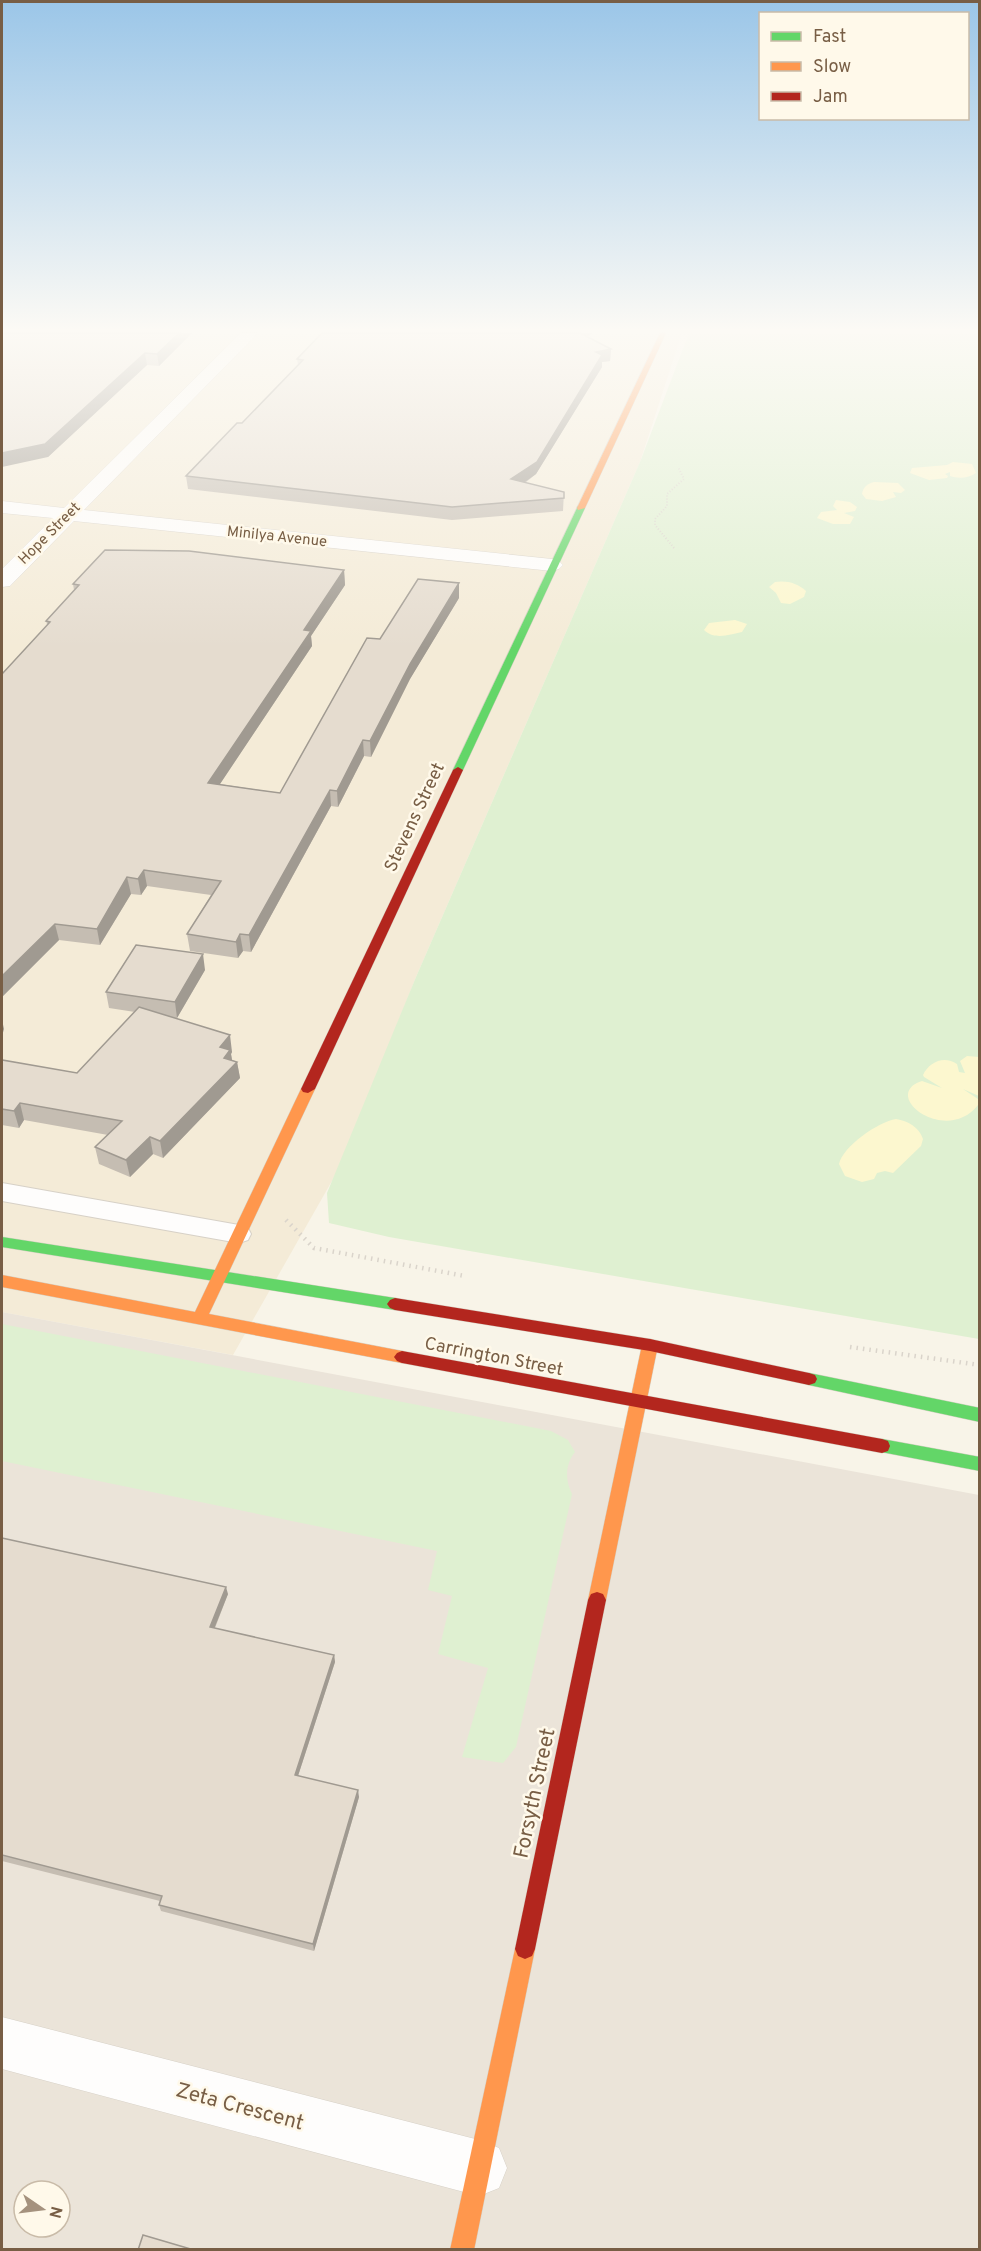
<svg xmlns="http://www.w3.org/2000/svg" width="981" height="2251" font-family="Overpass,sans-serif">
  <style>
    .residential { fill: #f4ebd7 }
    .industrial { fill: #ebe4d9; fill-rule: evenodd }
    .green { fill: #dff0d1 }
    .sand { fill: #fcf7cf }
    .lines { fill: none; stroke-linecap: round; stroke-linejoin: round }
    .lane-casing { stroke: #d7d1c7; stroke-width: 2 }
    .street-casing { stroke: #d7d1c7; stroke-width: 1 }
    .fast-casing { stroke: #d6d0c4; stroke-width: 1 }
    .slow-casing { stroke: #d6d0c4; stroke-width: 1 }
    .jam-casing { stroke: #d6d0c4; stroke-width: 1 }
    .path-far1 { stroke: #dad4cb; stroke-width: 2; stroke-dasharray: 1 2; stroke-linecap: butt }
    .path { stroke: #dad4cb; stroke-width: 4.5; stroke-dasharray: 1.5 5; stroke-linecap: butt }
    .lane { fill: #fefdfc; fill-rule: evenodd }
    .street { fill: #fefdfc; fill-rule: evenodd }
    .fast { fill: #63d668; fill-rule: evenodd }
    .slow { fill: #ff974d; fill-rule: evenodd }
    .jam { fill: #b3261e; fill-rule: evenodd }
    .wall { fill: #c5bdb2 }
    .shaded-wall { fill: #a09a91 }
    .building { fill: #e5dccf; stroke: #a09a91; stroke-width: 1.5 }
    .labels { text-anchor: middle; stroke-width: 5; stroke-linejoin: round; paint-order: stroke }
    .far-street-label { font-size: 15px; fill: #785e45; stroke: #fff9ea }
    .street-label { font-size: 18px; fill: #785e45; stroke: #fff9ea }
    .near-street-label { font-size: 21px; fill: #785e45; stroke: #fff9ea }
  </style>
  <rect width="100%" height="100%" fill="#f8f4e8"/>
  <path class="residential" d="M2,333H682L640,462L416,977L341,1165L233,1355L2,1312Z"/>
  <path class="industrial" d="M2,1312L979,1495V2249H2ZM24,2191H60V2227H24Z"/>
  <g class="green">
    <path d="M689,333H979V1339L389,1237L329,1223L327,1193L416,977L640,462Z"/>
    <path d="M2,1324L551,1431L568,1440L575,1452C565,1464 565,1481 572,1494L516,1747L503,1763L462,1757L488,1668L438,1654L452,1596L428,1590L437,1551L2,1461Z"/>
  </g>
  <g class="sand">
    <path d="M953,462L972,464L976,473C969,478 959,479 950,476V472L945,474L948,476L947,478L929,480L910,473L912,468L947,465Z"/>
    <path d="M874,482L898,483L905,490L901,493L893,492L896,497L882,501L866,499L862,494C863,487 867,484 874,482Z"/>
    <path d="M836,500L850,502L857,507L855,511L844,513L854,517L850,524H833L817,518L821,512L837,510L833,506Z"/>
    <path d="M775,582C786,580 798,583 806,591L804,597L790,604L781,603L776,593L769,587Z"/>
    <path d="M735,620L747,624L742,632C729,635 714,640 704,630L709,623Z"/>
    <path d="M967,1056L979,1057V1096L963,1089L978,1099V1105C946,1146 879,1095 922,1081L942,1088L924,1077L923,1075C929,1062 944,1055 957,1064L959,1072L965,1073L960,1061Z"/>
    <path d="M896,1119C908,1121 919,1127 923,1139L921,1146L893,1173L885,1171L877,1173L874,1179L862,1182L845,1176L839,1164C843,1146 878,1122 896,1119Z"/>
  </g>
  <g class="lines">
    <defs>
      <path id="lane" d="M2,1183L239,1225L248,1228L251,1234L248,1240L239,1243L2,1201Z"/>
      <g id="street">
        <path d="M241,333H258L84,510L552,559L559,561L563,565L559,569L552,571L74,521L10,586L2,587V569L53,518L2,513V501L64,508Z"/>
        <path d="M2,2017L479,2140L499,2148L507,2168L499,2188L479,2196L2,2069Z"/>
      </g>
      <g id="fast">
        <path d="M578,506L585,508L463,770L458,773L454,772L453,770Z"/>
        <path d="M2,1237L395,1298L400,1300L403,1304L400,1308L395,1310L2,1247Z"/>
        <path d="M809,1373L980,1408V1422L809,1385L803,1383L801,1379L803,1375Z"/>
        <path d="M882,1439L980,1457V1471L876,1451L874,1446L876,1441Z"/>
      </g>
      <g id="slow">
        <path d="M660,333H666L585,508L578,510L577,508Z"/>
        <path d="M308,1085L315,1089L209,1314L402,1351L407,1353L410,1357L407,1361L402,1363L2,1287V1275L195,1312L301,1089Z"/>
        <path d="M650,1339L655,1341L658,1345L606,1600L603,1606L597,1608L591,1606L588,1600L642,1345L645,1341Z"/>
        <path d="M525,1939L532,1942L535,1949L474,2250H450L515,1949L518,1942Z"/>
      </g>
      <g id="jam">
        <path d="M458,767L463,770L315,1089L308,1093L303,1092L301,1089L453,770Z"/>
        <path d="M395,1298L650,1339L809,1373L815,1375L817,1379L815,1383L809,1385L650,1351L395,1310L390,1308L387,1304L390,1300Z"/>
        <path d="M402,1351L882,1439L888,1441L890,1446L888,1451L882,1453L402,1363L397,1361L394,1357L397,1353Z"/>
        <path d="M597,1592L603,1594L606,1600L535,1949L532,1956L525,1959L518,1956L515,1949L588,1600L591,1594Z"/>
      </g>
    </defs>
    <use href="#lane" class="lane-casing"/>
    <use href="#street" class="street-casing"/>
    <use href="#fast" class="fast-casing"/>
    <use href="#slow" class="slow-casing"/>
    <use href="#jam" class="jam-casing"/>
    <path class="path-far1" d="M674,548L655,525V519L667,506V494L684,479L678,467"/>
    <g class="path">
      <path d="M286,1220L314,1248L465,1276"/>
      <path d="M850,1347L980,1365"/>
    </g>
    <use href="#lane" class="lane"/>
    <use href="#street" class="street"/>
    <use href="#fast" class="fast"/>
    <use href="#slow" class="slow"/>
    <use href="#jam" class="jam"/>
  </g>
  <g class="wall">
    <path d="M2,333H192L159,366L147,365L48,457Z"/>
    <path d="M593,333L587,337L611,349L610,361L602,362V367L536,474L525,483L564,492L563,511L452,520L188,489L186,476L242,423L298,365L297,359Z"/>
    <path d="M344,570L345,585L311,636L312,646L220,784L280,793L380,639L459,598L410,679L371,757L364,756L338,807L331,806L251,952L243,951L238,958L190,951L187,934L211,895L147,886L141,895L131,894L100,945L59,940L2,997L47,624L46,621L74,590L73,584Z"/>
    <path d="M205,970L177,1018H174L232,1052L231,1054L232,1060L237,1062L240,1078L163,1158L153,1154L130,1177L99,1164L95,1147L108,1135L24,1120L19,1128L2,1125V1060L77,1073L135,1012L109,1008L106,992Z"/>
    <path d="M2,1538L228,1594L215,1628L334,1655L335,1662L298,1776L359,1797L314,1951L161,1911L159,1905L160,1901L2,1861Z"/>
  </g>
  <g class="shaded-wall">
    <path d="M179,333H192L159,366L157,354Z"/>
    <path d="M576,333H593L576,343Z"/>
    <path d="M611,349L610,361L602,362V367L536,474L511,492V479L596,352Z"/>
    <path d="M145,353L147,365L48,457L2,467V453Z"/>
    <path d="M344,570L345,585L311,636L312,646L210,799L208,783L304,630Z"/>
    <path d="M459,583V598L410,679L371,757L370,741L410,664Z"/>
    <path d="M363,740L364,756L338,807L337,791Z"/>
    <path d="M330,790L331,806L251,952L249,935Z"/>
    <path d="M144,870L147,886L141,895L138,879Z"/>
    <path d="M127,877L131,894L100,945L97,929Z"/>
    <path d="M55,924L59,940L2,997V976Z"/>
    <path d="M240,934L243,951L238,958L236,942Z"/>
    <path d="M203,954L205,970L177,1018L175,1002Z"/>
    <path d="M2,1020L4,1029L2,1036Z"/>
    <path d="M230,1035L232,1052L231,1054L233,1066L237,1062L240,1078L163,1158L160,1141L220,1047Z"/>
    <path d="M20,1103L24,1120L19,1128L14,1111Z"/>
    <path d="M150,1137L153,1154L130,1177L126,1160Z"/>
    <path d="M226,1587L228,1594L212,1634L210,1627Z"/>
    <path d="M334,1655L335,1662L296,1782L295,1775Z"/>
    <path d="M358,1790L359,1797L314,1951L313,1944Z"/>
  </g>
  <g class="building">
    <path d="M2,333H179L157,354L145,353L45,444L2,453Z"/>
    <path d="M322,333H580L611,349L596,352L602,355L537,462L511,479L564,492V498L452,507L186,476L237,423H242L303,360L297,359Z"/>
    <path d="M105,550L189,551L344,570L304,630L311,631L208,783L280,793L367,638L380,639L418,579L459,583L410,664L370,741L363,740L337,791L330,790L249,935L240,934L236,942L187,934L221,881L144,870L138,879L127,877L97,929L55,924L2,976V674L50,622L46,621L79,585L73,584Z"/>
    <path d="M136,945L203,954L175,1002L106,992Z"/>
    <path d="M139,1007L230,1035L220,1047L230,1050L224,1058L237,1062L160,1141L150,1137L126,1160L95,1147L122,1121L20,1103L14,1111L2,1109V1060L77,1073Z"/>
    <path d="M2,1538L226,1587L210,1627L334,1655L295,1775L358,1790L313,1944L159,1905L162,1896L2,1855Z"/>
    <path d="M143,2235L194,2250H138Z"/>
  </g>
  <linearGradient id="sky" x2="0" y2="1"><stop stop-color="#9bc6e8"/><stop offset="0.51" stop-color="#fcfaf5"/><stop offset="1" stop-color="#fcfaf5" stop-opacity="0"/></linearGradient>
  <rect width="981" height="648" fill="url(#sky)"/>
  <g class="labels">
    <g class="far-street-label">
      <text transform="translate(49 533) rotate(-45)" y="5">Hope Street</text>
      <text transform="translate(277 536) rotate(6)" y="5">Minilya Avenue</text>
    </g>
    <g class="street-label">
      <text transform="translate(414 817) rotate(-65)" y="6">Stevens Street</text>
      <text transform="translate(494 1356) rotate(11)" y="6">Carrington Street</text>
    </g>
    <g class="near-street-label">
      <text transform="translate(534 1793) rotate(-78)" y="7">Forsyth Street</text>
      <text transform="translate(240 2106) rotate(15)" y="7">Zeta Crescent</text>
    </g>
  </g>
  <rect width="981" height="2251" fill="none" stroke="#785e45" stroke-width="6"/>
  <rect x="759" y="12" width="210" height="108" fill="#fff9ea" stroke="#c9bba8" stroke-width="1.5"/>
  <rect x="771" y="32" width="30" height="9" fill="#63d668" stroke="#c9bba8" stroke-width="1.5"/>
  <text x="813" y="42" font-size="18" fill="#785e45">Fast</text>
  <rect x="771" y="62" width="30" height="9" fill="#ff974d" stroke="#c9bba8" stroke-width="1.5"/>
  <text x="813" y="72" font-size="18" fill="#785e45">Slow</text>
  <rect x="771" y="92" width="30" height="9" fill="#b3261e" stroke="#c9bba8" stroke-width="1.5"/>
  <text x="813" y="102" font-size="18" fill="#785e45">Jam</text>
  <g transform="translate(42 2209) rotate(104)"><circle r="28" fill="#fff9ea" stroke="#c9bba8" stroke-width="1.5"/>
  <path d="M0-4.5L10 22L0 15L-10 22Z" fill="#a5927e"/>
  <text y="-9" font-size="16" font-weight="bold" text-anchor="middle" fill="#785e45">N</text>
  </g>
</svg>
